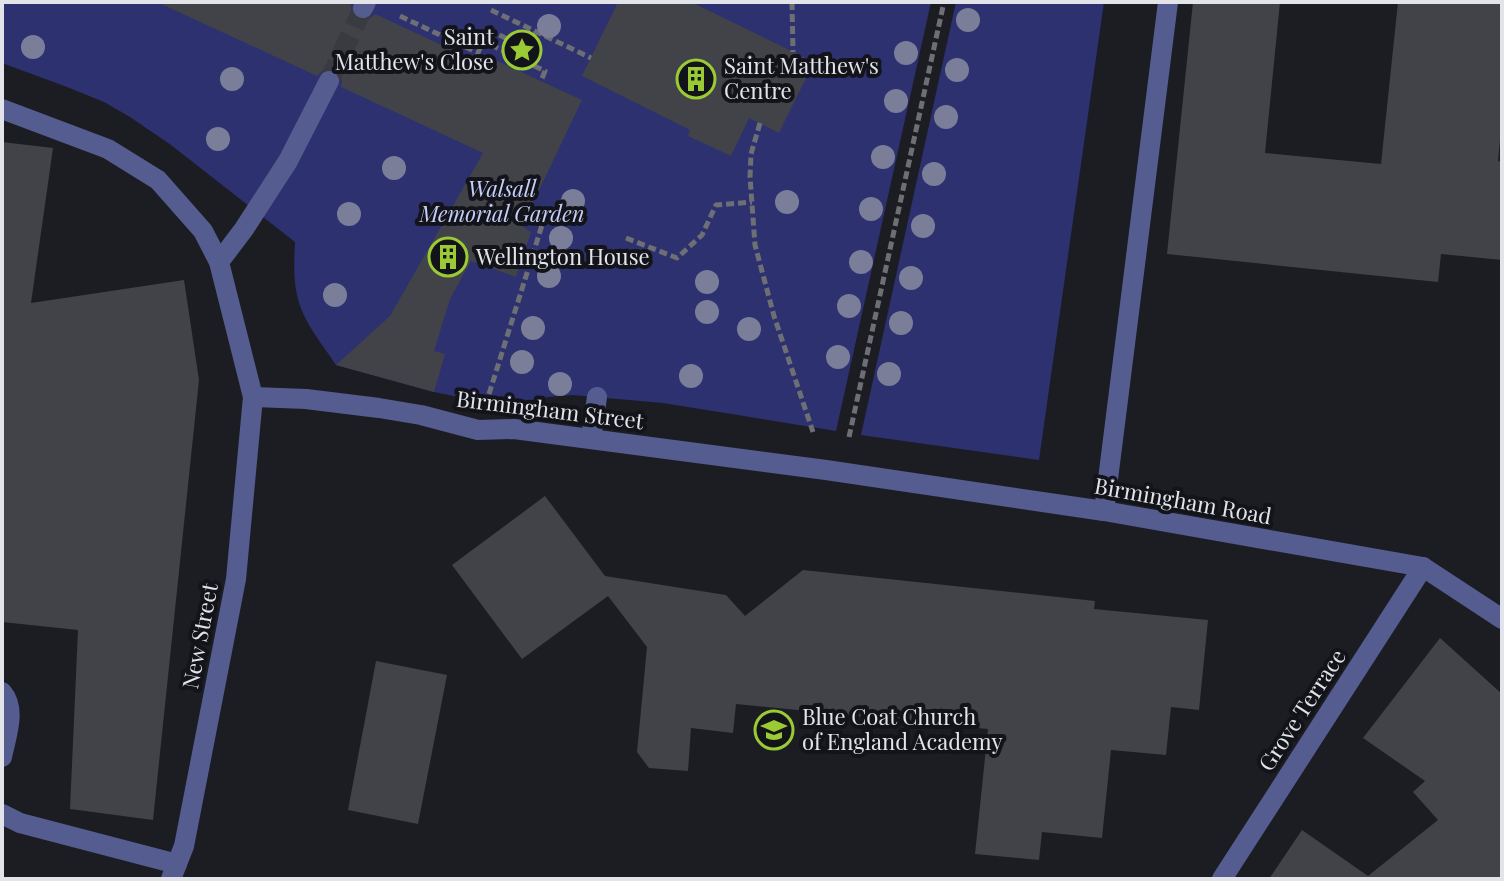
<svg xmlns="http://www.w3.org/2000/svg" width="1504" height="881" font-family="'Playfair Display',serif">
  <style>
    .green { fill: #2d3170 }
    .building { fill: #414349 }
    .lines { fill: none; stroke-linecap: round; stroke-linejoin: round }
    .minor-tunnel { stroke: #3a3b41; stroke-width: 20; stroke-dasharray: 20 10; stroke-linecap: butt }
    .path { stroke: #6e6f75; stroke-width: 5; stroke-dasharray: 8 4; stroke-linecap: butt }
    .minor { stroke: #555c90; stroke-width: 20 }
    .tree { fill: #7a7e99 }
    .labels { text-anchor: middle; stroke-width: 8; stroke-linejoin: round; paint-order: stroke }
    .poi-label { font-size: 22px; fill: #e3e4e9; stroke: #131419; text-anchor: start }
    .park-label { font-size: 22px; font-style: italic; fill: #c6cefa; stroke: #131419 }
    .street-label { font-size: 22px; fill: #e3e4e9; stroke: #131419 }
  </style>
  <rect width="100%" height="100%" fill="#1c1d23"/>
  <g class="green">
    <path d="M2,2H931L836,431L663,403L572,395L548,397L521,402L479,401L434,392L336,365C323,345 304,323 298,299C293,281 294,261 295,242L171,145L130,117L104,102L67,87L2,63Z"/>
    <path d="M956,2H1104L1039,460L861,435Z"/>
  </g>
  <g class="building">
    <path d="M157,2H350L352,14L358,20L369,19L375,14L478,62L482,54L582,100L522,226L531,232L516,277L471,261L450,299L434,351L445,354L434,392L336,365L390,316L483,153L341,87L342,81L340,75L334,69L323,70L317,76Z"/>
    <path d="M618,2H691L814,62L779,133L749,118L731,156L688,136L690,130L582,76Z"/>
    <path d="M1193,2H1280L1265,153L1381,164L1398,2H1502V119L1498,161L1502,162V260L1441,254L1438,282L1167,254Z"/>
    <path d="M2,142L53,148L31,303L184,280L199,380L153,820L70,809L78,630L2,622Z"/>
    <path d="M545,496L605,576L726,595L745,616L803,570L1095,601L1094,609L1208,620L1199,710L1171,707L1166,755L1111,750L1102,838L1042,832L1039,860L975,854L988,729L736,704L733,733L691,728L688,771L649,768L637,752L647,647L608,596L522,659L452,565Z"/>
    <path d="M1440,638L1502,694V879H1269L1302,830L1368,876L1438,820L1413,792L1425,781L1363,738Z"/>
    <path d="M376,661L447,675L418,824L348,810Z"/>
  </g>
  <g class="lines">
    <path class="minor-tunnel" d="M329,81L363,8"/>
    <g class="path">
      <path d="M792,2L793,52"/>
      <path d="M491,10L591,58"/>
      <path d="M400,16L478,53L483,41L545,71L541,81"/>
      <path d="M483,41L489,30L528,49L536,32"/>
      <path d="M760,123L751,154L750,177L755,245L774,316L813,432"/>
      <path d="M626,238L677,258L702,235L716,205L752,202"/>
      <path d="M489,394L543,222"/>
      <path d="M849,437L944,2"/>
    </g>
    <g class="minor">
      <path d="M363,8L366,2"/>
      <path d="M2,109L108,149L158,180L203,231L219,262L253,397L236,579L184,846L171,879"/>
      <path d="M219,262L244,229L288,161L329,81"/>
      <path d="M253,397L306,399L379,408L421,415L478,430L514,429L826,470L1104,511L1423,567L1502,619"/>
      <path d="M591,438L597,397"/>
      <path d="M1104,511L1168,2"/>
      <path d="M2,692C17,709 6,737 2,757"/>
      <path d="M2,814L20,823L177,864"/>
      <path d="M1222,879L1423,567"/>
    </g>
  </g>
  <g class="tree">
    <circle cx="968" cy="20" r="12"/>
    <circle cx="549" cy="26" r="12"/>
    <circle cx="33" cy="47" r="12"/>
    <circle cx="906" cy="53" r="12"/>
    <circle cx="957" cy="70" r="12"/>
    <circle cx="232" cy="79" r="12"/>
    <circle cx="896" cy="101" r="12"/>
    <circle cx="946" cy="117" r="12"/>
    <circle cx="218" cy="139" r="12"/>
    <circle cx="883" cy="157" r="12"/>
    <circle cx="394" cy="168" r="12"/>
    <circle cx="934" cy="174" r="12"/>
    <circle cx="573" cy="201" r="12"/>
    <circle cx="787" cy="202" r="12"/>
    <circle cx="871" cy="209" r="12"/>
    <circle cx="349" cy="214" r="12"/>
    <circle cx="923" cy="226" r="12"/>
    <circle cx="561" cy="238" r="12"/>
    <circle cx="861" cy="262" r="12"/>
    <circle cx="549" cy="276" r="12"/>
    <circle cx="911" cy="278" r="12"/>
    <circle cx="707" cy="282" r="12"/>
    <circle cx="335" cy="295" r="12"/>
    <circle cx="849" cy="306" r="12"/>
    <circle cx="707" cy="312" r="12"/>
    <circle cx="901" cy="323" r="12"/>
    <circle cx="533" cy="328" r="12"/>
    <circle cx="749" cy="329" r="12"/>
    <circle cx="838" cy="357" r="12"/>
    <circle cx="522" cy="362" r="12"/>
    <circle cx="889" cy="374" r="12"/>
    <circle cx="691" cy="376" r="12"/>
    <circle cx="560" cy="384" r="12"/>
  </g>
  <defs>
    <symbol id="sight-ring" viewBox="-11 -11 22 22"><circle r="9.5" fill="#131419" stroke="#9acb35" stroke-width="1.5"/><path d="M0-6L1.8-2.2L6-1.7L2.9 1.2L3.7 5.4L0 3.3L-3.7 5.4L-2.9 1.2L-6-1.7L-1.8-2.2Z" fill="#9acb35"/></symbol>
    <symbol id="building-ring" viewBox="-11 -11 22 22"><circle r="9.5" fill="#131419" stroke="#9acb35" stroke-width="1.5"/><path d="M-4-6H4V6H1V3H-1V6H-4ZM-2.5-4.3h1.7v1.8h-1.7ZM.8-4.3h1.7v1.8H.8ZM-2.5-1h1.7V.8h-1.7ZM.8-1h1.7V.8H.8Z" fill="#9acb35"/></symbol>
    <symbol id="school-ring" viewBox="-11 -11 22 22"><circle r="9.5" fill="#131419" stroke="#9acb35" stroke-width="1.5"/><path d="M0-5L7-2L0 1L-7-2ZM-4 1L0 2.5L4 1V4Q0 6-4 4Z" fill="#9acb35"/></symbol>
  </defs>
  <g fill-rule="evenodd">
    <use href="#sight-ring" x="500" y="28" width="44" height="44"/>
    <use href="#building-ring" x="674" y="57" width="44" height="44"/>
    <use href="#building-ring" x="426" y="235" width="44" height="44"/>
    <use href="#school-ring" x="752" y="708" width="44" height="44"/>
  </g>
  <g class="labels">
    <g class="poi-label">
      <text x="494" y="45" text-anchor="end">Saint<tspan x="494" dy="25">Matthew's Close</tspan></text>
      <text x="724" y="74">Saint Matthew's<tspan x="724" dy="25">Centre</tspan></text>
      <text x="476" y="265">Wellington House</text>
      <text x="802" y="725">Blue Coat Church<tspan x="802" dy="25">of England Academy</tspan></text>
    </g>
    <g class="park-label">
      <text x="502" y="197">Walsall<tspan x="502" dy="25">Memorial Garden</tspan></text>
    </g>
    <g class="street-label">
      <text transform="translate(550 410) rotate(7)" y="8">Birmingham Street</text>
      <text transform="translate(1183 501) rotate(10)" y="8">Birmingham Road</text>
      <text transform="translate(200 636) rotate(-79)" y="8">New Street</text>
      <text transform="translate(1302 710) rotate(-57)" y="8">Grove Terrace</text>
    </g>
  </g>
  <rect width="1504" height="881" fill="none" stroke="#e3e4e9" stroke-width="8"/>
</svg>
